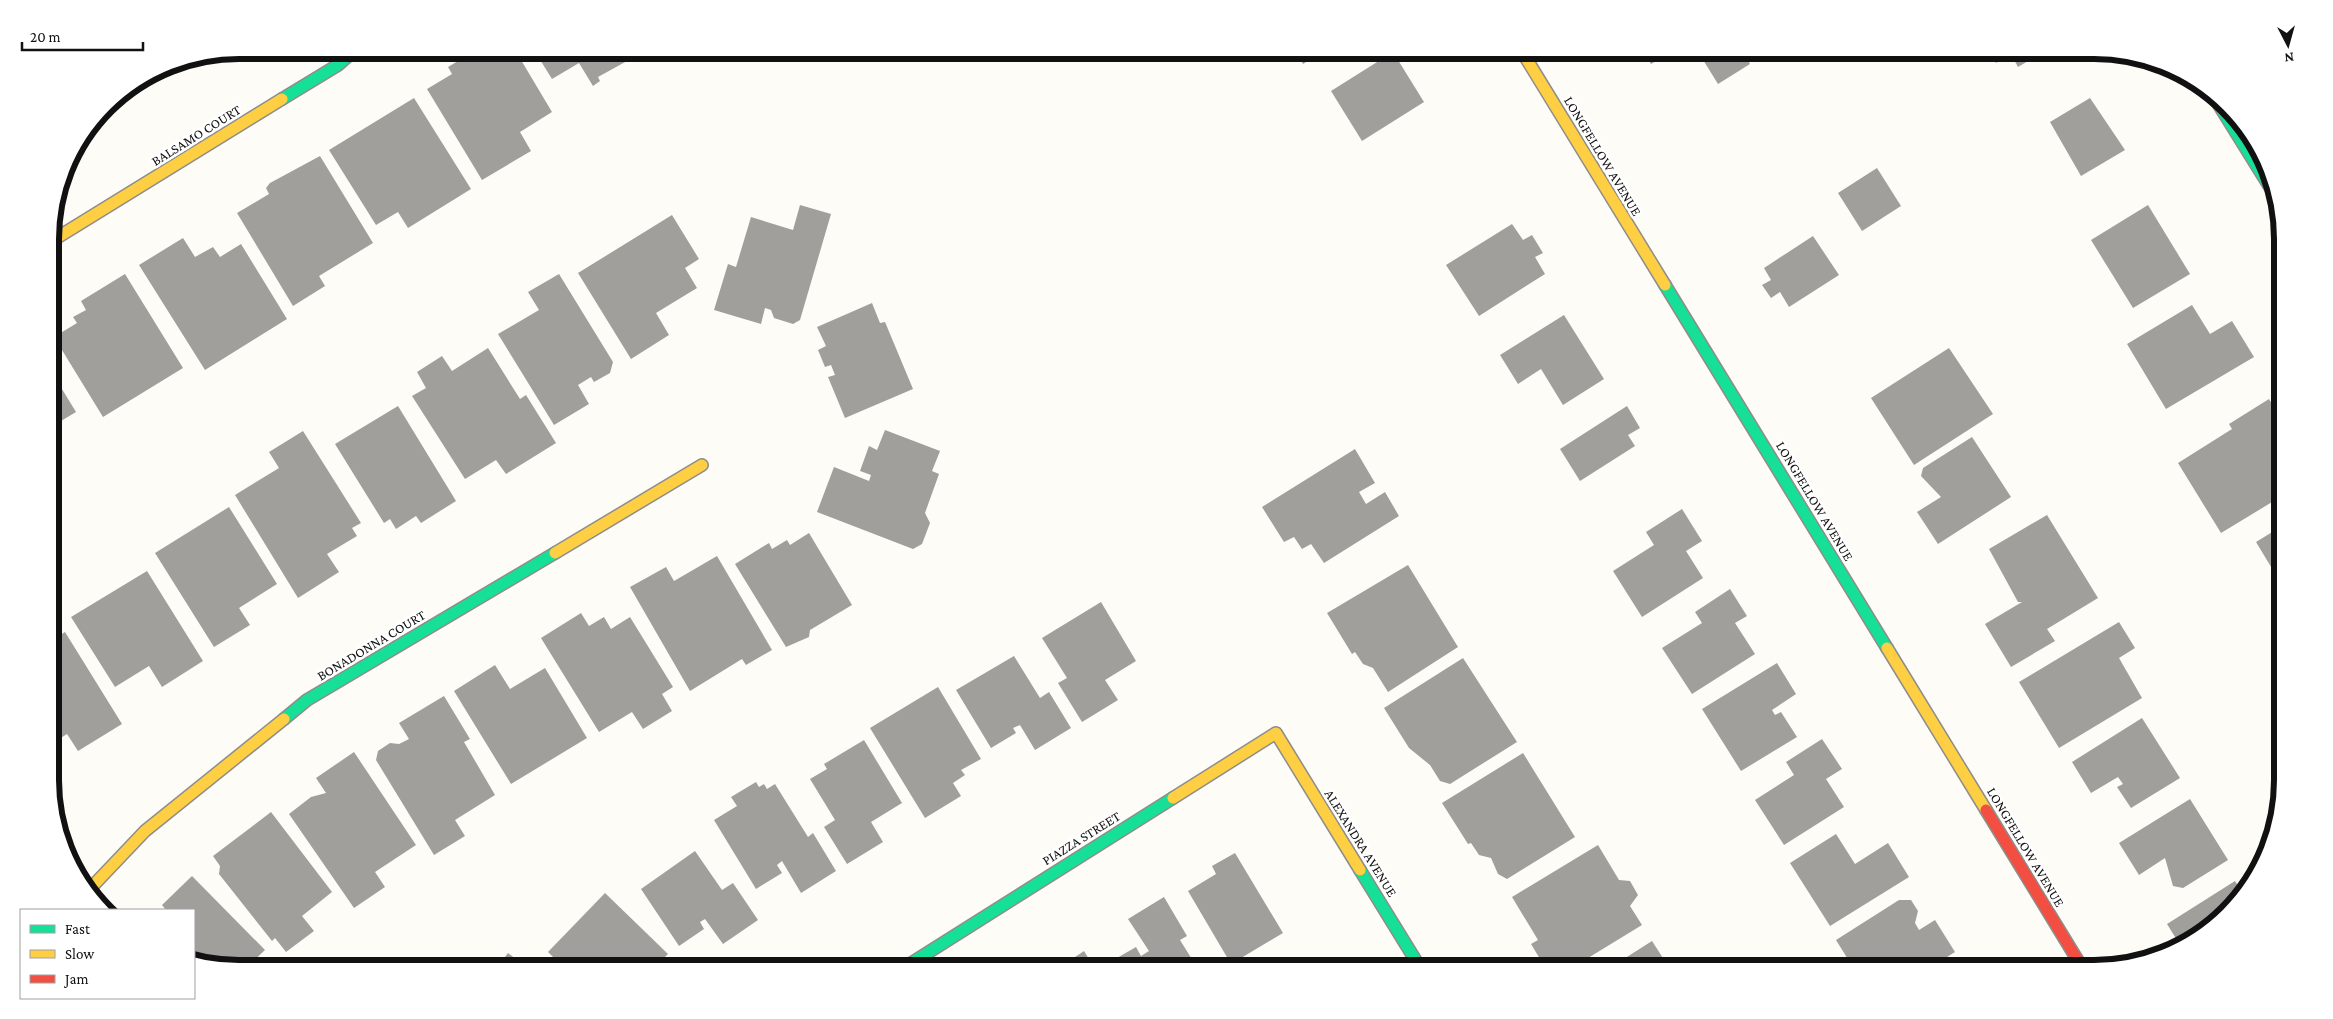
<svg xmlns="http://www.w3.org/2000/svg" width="2333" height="1019" font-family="'Crimson Pro',serif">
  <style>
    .building { fill: #a19f9c }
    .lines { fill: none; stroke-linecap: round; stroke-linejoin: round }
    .fast-casing { stroke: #8e8d8b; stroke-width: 14 }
    .slow-casing { stroke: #8e8d8b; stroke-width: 14 }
    .jam-casing { stroke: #8e8d8b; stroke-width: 14 }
    .fast { stroke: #16e098; stroke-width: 11 }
    .slow { stroke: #ffcf43; stroke-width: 11 }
    .jam { stroke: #f24e42; stroke-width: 11 }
    .labels { text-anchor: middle; stroke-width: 5; stroke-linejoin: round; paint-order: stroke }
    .street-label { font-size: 14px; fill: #111; stroke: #fff }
    .rim { fill: none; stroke: #111; stroke-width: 6 }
  </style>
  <rect width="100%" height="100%" fill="#fdfcf7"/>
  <g class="building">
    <path d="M458,50H515L552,112L520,132L531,151L482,180L427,89L452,74L448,67L463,58Z"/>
    <path d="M534,50H625L633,62L627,61L598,77L600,81L593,86L579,63L552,79Z"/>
    <path d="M1295,50H1325L1303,64Z"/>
    <path d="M1642,50H1674L1651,64Z"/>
    <path d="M1697,50H1742L1750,64L1718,84Z"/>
    <path d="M1988,50H2047L2018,67L2011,54L1996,63Z"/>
    <path d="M1393,52L1424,102L1362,141L1331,91Z"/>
    <path d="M414,98L471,189L408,228L398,212L376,225L329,150Z"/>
    <path d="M2090,98L2125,150L2081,176L2050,122Z"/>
    <path d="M320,156L373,243L319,276L325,286L293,306L237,213L269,194L266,188L270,183Z"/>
    <path d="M1877,168L1901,206L1862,231L1838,193Z"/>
    <path d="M800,205L831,214L800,320L793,324L774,318L771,310L765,308L761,324L714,310L728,264L736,267L751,217L793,230Z"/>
    <path d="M2148,205L2190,274L2133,308L2091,240Z"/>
    <path d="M672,215L699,259L685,268L697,288L656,313L669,335L631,359L578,273Z"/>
    <path d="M1512,224L1523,240L1532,235L1543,253L1535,257L1545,274L1479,316L1446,265Z"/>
    <path d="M1813,236L1839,275L1789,307L1780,292L1771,298L1762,285L1771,280L1764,268Z"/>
    <path d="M183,238L195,257L213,247L220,257L241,244L287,319L205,370L139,265Z"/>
    <path d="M125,274L183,368L103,417L54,337L77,323L73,317L86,310L81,301Z"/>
    <path d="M559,274L613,362L610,373L594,382L591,377L578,385L589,404L554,425L498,334L539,310L528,292Z"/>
    <path d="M872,303L880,323L885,322L913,389L845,418L828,377L835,375L831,365L825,367L818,350L826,346L817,327Z"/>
    <path d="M2192,305L2210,334L2232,321L2254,357L2166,409L2127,344Z"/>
    <path d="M1564,315L1604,379L1563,405L1541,369L1518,384L1500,355Z"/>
    <path d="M488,348L520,399L526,395L556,443L506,474L496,460L465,479L412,396L426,388L417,372L442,356L452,371Z"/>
    <path d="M1949,348L1993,414L1914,465L1871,398Z"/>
    <path d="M51,371L76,412L51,427Z"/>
    <path d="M2269,399L2282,420V446L2279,448L2282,453V467L2275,472L2282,483V496L2221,533L2178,463L2232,429L2229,424Z"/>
    <path d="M398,406L456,501L421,523L416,516L396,529L390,519L384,523L335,444Z"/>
    <path d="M1627,406L1640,428L1628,435L1635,446L1580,481L1560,449Z"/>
    <path d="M885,430L940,451L932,471L939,474L925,513L930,523L922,544L913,549L817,512L834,467L869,481L871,475L860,471L869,446L877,450Z"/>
    <path d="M303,431L361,523L352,528L357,536L327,554L339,572L298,598L235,495L279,468L269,452Z"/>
    <path d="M1972,437L2011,497L1938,544L1917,512L1941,497L1921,476L1923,468Z"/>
    <path d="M1355,449L1375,483L1359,492L1366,504L1385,492L1399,516L1324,563L1311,544L1302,549L1294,537L1284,542L1262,507Z"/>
    <path d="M229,507L277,584L239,608L250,625L214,647L155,553Z"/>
    <path d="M1682,509L1702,541L1686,551L1703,578L1642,617L1613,571L1654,545L1646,532Z"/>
    <path d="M2047,515L2098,598L2047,629L2055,641L2011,667L1985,624L2022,602H2018L1989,549Z"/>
    <path d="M2282,526V585L2256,542Z"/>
    <path d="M809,533L852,605L810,630L809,637L786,647L735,564L769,543L772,549L787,540L790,545Z"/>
    <path d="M717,556L772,650L746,665L742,659L690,691L630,587L666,567L674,581Z"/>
    <path d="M1408,565L1458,647L1388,692L1373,668L1363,664L1355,652L1352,654L1327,613Z"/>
    <path d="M147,571L203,661L162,687L149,666L115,687L71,617Z"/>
    <path d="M1730,589L1747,616L1735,623L1755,654L1692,694L1662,648L1702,623L1695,612Z"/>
    <path d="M1101,602L1136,661L1105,680L1118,700L1082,722L1058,683L1067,678L1042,638Z"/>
    <path d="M581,613L589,626L604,617L611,629L630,617L673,687L662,694L672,711L643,729L632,712L599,732L541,638Z"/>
    <path d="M2119,622L2135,648L2119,658L2142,698L2059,748L2019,682Z"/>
    <path d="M65,632L122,724L78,751L67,734L59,739L57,748L52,752L51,641Z"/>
    <path d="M1014,656L1040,698L1049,692L1071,728L1035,750L1020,725L1013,728L1016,733L991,748L956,690Z"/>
    <path d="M1463,658L1517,742L1450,784L1440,781L1430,765L1409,748L1384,708Z"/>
    <path d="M1777,663L1796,694L1772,710L1775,715L1781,712L1797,737L1741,771L1702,709Z"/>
    <path d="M495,665L510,689L545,668L587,738L511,784L454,691Z"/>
    <path d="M938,687L981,759L961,770L965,775L953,783L961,796L925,818L870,728Z"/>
    <path d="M444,696L470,739L464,742L495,795L455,820L465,836L434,855L376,760L378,751L390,743L399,744L409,739L399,723Z"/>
    <path d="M2142,718L2180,778L2131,808L2117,787L2123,784L2118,777L2091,793L2072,762Z"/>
    <path d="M1822,739L1842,769L1826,779L1844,807L1784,845L1755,800L1794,775L1786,762Z"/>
    <path d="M864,740L902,803L871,822L883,842L847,864L824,827L835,820L810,779L827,769L824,764Z"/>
    <path d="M354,752L416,845L375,872L385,887L354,908L289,814L311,797L326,793L316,778Z"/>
    <path d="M1523,753L1575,837L1507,879L1498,874L1491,858L1479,855L1471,843L1468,844L1442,803Z"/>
    <path d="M756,782L759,787L764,784L767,789L775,784L808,837L813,833L836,871L801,893L782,861L777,865L782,873L756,889L714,820L737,806L731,797Z"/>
    <path d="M2190,799L2228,860L2183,888L2173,886L2165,858L2139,875L2119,843Z"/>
    <path d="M271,812L332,892L302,916L314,931L286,952L275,938L272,941L219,874L220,866L213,856Z"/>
    <path d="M1836,834L1855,864L1888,843L1909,877L1830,926L1790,863Z"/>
    <path d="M1598,845L1619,880L1630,881L1638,895L1630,906L1642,925L1570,969H1546L1531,944L1538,940L1512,897Z"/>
    <path d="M695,851L722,890L733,883L758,920L723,944L705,919L700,922L704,929L679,946L641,889Z"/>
    <path d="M1235,853L1283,933L1231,964L1188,891L1216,874L1212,866Z"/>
    <path d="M192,876L265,950L245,969L194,960V910H166L162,905Z"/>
    <path d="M2235,881L2244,895L2209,930L2180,945L2167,924Z"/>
    <path d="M605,893L668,954L653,969H565L548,952Z"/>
    <path d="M1164,897L1187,936L1180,940L1198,969H1114L1110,962L1136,947L1141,956L1149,951L1128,919Z"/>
    <path d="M1899,900H1911L1918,911L1915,923L1919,930L1935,920L1955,952L1928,969H1854L1836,940Z"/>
    <path d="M1652,941L1670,969H1608Z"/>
    <path d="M1084,951L1095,969H1057Z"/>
    <path d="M508,953L529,969H496Z"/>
  </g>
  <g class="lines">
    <defs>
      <g id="fast">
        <path d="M2209,89L2278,200"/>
        <path d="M282,99L338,65L355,50"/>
        <path d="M1665,285L1887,648"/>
        <path d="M284,719L307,700L555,553"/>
        <path d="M1360,870L1421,969"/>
        <path d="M902,969L1173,798"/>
      </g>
      <g id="slow">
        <path d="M1521,50L1665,285"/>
        <path d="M50,242L282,99"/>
        <path d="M555,553L702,465"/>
        <path d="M1887,648L1986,810"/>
        <path d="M1173,798L1276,733L1360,870"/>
        <path d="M87,892L145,831L284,719"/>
      </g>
      <path id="jam" d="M1986,810L2083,969"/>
    </defs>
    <use href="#fast" class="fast-casing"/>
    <use href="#slow" class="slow-casing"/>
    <use href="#jam" class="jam-casing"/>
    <use href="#fast" class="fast"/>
    <use href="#slow" class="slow"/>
    <use href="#jam" class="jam"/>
  </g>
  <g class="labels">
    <g class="street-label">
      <text transform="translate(196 135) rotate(-32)" y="5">BALSAMO COURT</text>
      <text transform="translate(1603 156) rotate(59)" y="5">LONGFELLOW AVENUE</text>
      <text transform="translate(1815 501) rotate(59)" y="5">LONGFELLOW AVENUE</text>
      <text transform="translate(371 645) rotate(-31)" y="5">BONADONNA COURT</text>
      <text transform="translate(1081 838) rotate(-32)" y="5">PIAZZA STREET</text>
      <text transform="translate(1361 843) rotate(58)" y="5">ALEXANDRA AVENUE</text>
      <text transform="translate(2026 847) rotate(59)" y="5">LONGFELLOW AVENUE</text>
    </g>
  </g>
  <path d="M0 0H2333V1019H0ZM239 59H2094A180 180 0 0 1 2274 239V780A180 180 0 0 1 2094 960H239A180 180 0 0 1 59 780V239A180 180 0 0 1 239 59Z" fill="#fff" fill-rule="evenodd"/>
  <path class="rim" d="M239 59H2094A180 180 0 0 1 2274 239V780A180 180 0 0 1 2094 960H239A180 180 0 0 1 59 780V239A180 180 0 0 1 239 59Z"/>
  <rect x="20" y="909" width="175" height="90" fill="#ffffff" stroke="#a0a0a0"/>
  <rect x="30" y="925" width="25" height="8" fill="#16e098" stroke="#a0a0a0"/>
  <text x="65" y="934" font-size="15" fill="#111111">Fast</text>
  <rect x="30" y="950" width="25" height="8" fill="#ffcf43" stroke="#a0a0a0"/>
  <text x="65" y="959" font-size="15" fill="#111111">Slow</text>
  <rect x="30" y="975" width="25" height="8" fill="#f24e42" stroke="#a0a0a0"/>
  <text x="65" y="984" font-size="15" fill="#111111">Jam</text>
  <g transform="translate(2288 45) rotate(174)" stroke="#ffffff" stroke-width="4" paint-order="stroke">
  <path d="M0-4L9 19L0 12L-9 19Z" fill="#111111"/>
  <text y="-8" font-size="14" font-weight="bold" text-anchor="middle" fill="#111111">N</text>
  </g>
  <path d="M22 42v8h121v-8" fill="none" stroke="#111111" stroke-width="2.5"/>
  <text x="30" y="42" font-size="15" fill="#111111" stroke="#ffffff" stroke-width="4" paint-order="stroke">20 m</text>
</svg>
